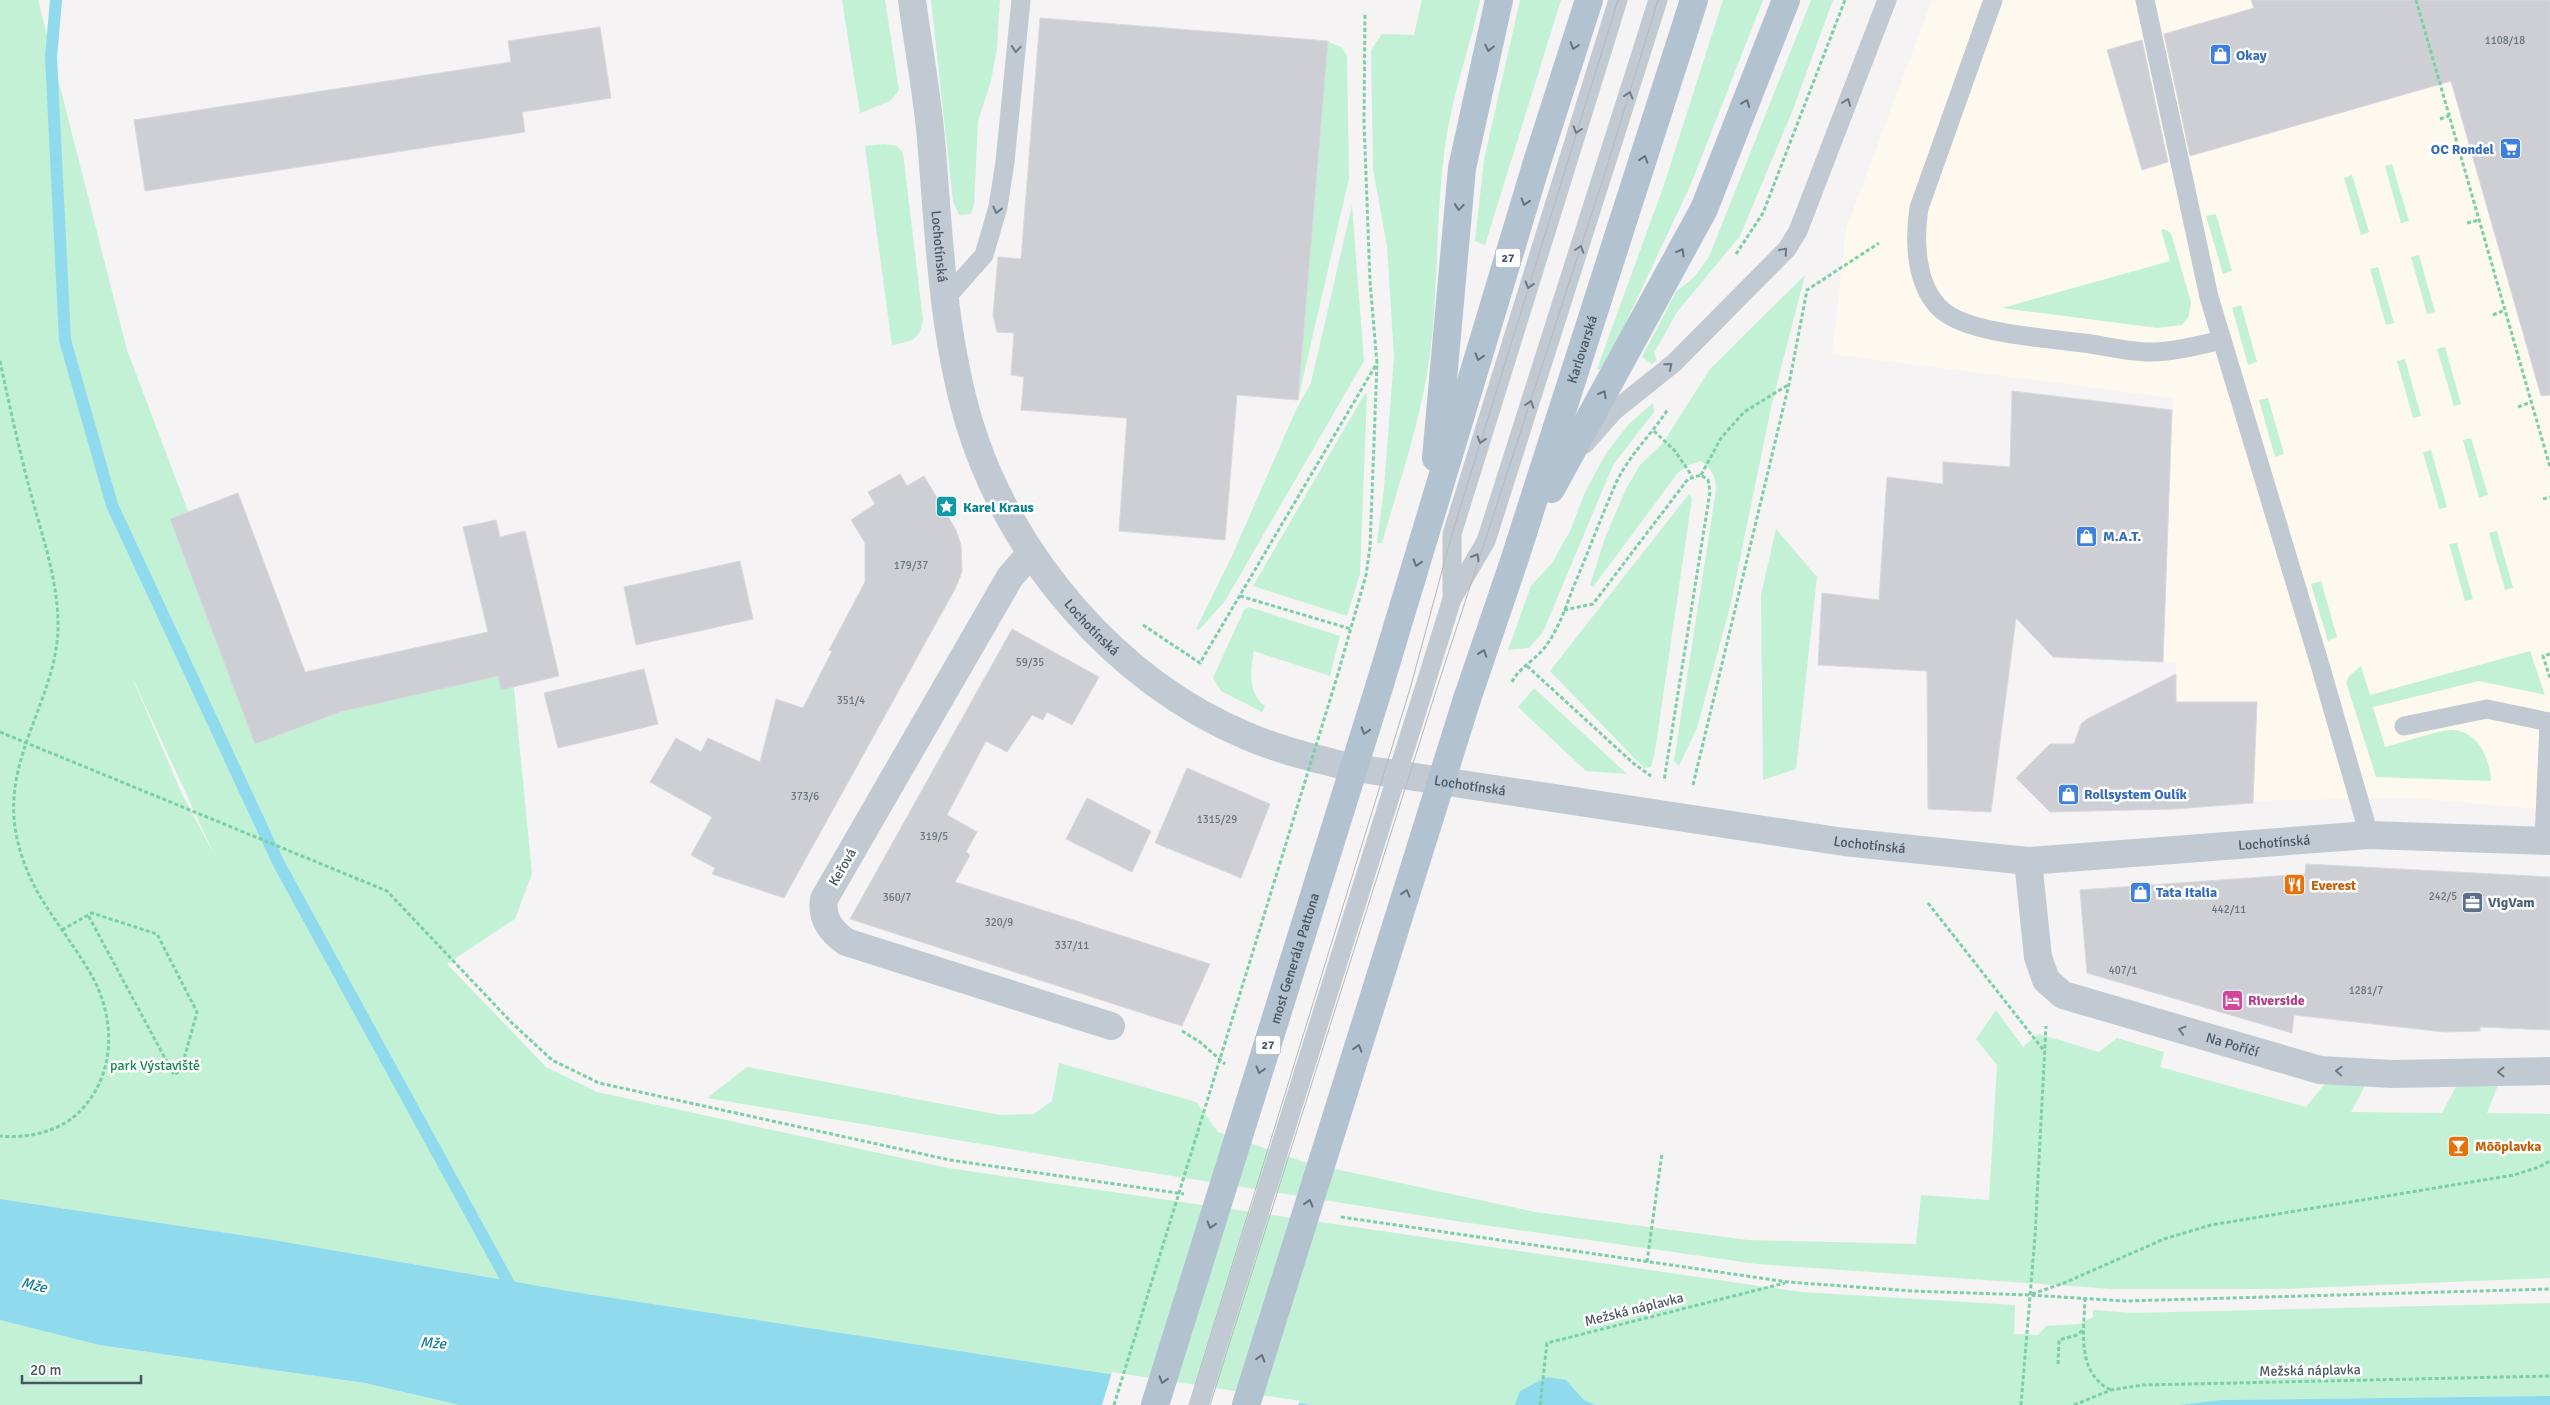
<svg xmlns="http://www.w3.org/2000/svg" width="2550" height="1405" font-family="Signika,sans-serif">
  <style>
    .commercial { fill: #fdf9ef }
    .green { fill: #c3f1d5; fill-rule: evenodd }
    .water { fill: #90daee }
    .pier { fill: #f5f3f3 }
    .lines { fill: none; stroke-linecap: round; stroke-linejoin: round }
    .stream { stroke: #90daee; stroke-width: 12 }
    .building { fill: #cdcfd5; stroke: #d7d9de }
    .path { stroke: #7ad0a6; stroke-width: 3; stroke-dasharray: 4 2.5; stroke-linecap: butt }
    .lane { stroke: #c1cad2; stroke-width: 19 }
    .street { stroke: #c1cad2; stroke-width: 28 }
    .primary { stroke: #b3c2d1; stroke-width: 28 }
    .tram { stroke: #b5b8bd; stroke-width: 1 }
    .path-bridge { stroke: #7ad0a6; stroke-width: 3; stroke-dasharray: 4 2.5; stroke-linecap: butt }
    .lane-bridge { stroke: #c1cad2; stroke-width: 19 }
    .primary-bridge { stroke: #b3c2d1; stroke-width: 28 }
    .oneway { stroke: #64717d }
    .oneway2 { stroke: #6e7983 }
    .labels { text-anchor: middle; stroke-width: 5; stroke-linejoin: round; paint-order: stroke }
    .number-label { font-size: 11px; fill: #6b747e }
    .shield { fill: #fff; stroke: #808990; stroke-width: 1 }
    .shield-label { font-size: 12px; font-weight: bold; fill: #4a5661 }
    .shop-label { font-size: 14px; font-weight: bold; fill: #366cbe; stroke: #fff; text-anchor: start }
    .street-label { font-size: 14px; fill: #4a5661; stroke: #fff }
    .culture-label { font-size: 14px; font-weight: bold; fill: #0d838f; stroke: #fff; text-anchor: start }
    .food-label { font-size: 14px; font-weight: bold; fill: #c56008; stroke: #fff; text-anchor: start }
    .service-label { font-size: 14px; font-weight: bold; fill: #4e5e75; stroke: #fff; text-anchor: start }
    .hotel-label { font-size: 14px; font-weight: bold; fill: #b23c85; stroke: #fff; text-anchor: start }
    .park-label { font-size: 14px; fill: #17864f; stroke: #fff }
    .water-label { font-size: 15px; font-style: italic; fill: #0c7c9b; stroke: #fff }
  </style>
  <rect width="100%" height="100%" fill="#f5f3f3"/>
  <path class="commercial" d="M1932,0H2550V810L2412,798L2249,801L2253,795L2256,703L2176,702V663L2163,662L2173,398L1832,354L1846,229Z"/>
  <g class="green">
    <path d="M0,0H38L127,350L269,725L512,668L532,874L515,919L447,964L546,1067L597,1092L948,1168L1801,1292L2015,1305L2014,1334L2038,1335L2046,1326L2079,1324L2093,1317V1310L2133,1313L2550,1303V1396L2221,1400L2178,1405H1596L1584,1400L1566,1380L1515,1405H1312L568,1291L268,1239L0,1199ZM133,680L134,681L215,856L182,794Z"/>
    <path d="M842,0H885L899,90L890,101L860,113Z"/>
    <path d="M931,0H1000L997,48L991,81L978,121L974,204L971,214L959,215L953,201Z"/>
    <path d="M1422,0H1480C1470,46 1453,93 1446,140C1434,218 1440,297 1427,374C1417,431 1398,487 1382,543H1377L1384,488L1394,356L1387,246L1373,169L1371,50L1382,34L1414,35Z"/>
    <path d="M1520,0H1561L1485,245L1475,241L1484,160Z"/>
    <path d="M1723,0H1763L1691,184L1603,371L1597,369L1664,185Z"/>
    <path d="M1811,0H1833L1792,112L1740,236L1677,312L1654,353L1657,360L1652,364L1642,357L1676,292L1695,276L1709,257Z"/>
    <path d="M1327,41L1341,47L1347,56L1349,178L1298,400Z"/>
    <path d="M884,144L897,146L903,153L923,320C919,342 911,341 892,345L865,146Z"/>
    <path d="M2392,164L2409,221L2401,223L2385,166Z"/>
    <path d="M2352,175L2369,232L2361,235L2344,178Z"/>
    <path d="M1352,205L1364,361L1225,601L1199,630L1196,629L1231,558L1296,410L1311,383Z"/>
    <path d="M2216,214L2232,271L2223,274L2206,216Z"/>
    <path d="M2164,229L2171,233L2191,302L2189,316L2182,325L2157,328L2002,308L2170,261L2161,230Z"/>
    <path d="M2419,255L2435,312L2427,314L2411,257Z"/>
    <path d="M2378,267L2394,323L2386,325L2370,269Z"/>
    <path d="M1805,275L1772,403L1731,603L1697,728L1679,766L1674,761L1716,490C1716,476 1712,469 1701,461L1688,465L1677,474L1593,587L1590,585L1605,538L1626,489L1640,465L1663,443L1710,369Z"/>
    <path d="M2241,305L2257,362L2248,365L2232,308Z"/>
    <path d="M2445,347L2461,404L2454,406L2437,349Z"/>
    <path d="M2405,359L2421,416L2413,418L2397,361Z"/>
    <path d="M1367,393L1360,574L1347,616L1253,586L1364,395Z"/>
    <path d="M2268,398L2284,454L2275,457L2259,400Z"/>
    <path d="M1653,403L1654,412L1613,465L1543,632L1529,648L1508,650L1531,586L1552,563L1571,529L1585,492L1607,452L1629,424Z"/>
    <path d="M2471,438L2488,495L2479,498L2463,440Z"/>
    <path d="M2431,450L2447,507L2439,509L2423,452Z"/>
    <path d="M1689,494L1692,498L1655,751L1651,767L1644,768L1550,671Z"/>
    <path d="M1776,529L1817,577L1796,769L1763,780L1761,595Z"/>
    <path d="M2497,531L2513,588L2505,590L2489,533Z"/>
    <path d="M2457,543L2473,599L2465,601L2449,544Z"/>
    <path d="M2321,581L2337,637L2328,641L2311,584Z"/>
    <path d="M1249,607L1340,636L1330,676L1254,651C1250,670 1248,694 1265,706L1262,712L1221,691L1213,678L1244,610Z"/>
    <path d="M2530,651L2545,695L2479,681L2373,707L2385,747C2398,744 2442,729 2453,730C2479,732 2490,759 2491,781L2376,777L2346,682L2350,675L2361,666L2370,695Z"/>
    <path d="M1534,688L1627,774L1586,771L1518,707Z"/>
    <path d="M1996,1010L2023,1047L2039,1034L2099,1052L2117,1038L2164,1052L2160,1067L2306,1107L2328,1080L2367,1082L2351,1112L2442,1113L2459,1081L2500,1080L2487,1113L2550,1114V1278L2277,1289H2112L1757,1264L1462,1222L1141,1171L707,1098L747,1067L1000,1115L1034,1114L1052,1101L1059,1063L1196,1102L1218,1132L1307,1163L1535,1212L1748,1240L1916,1244L1921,1195L1989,1200L1997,1065L1976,1039Z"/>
    <path d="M0,1320L99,1345L365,1383L459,1405H0Z"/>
  </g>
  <g class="water">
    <path d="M0,1199L268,1239L568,1291L1312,1405H459L365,1383L99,1345L0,1320Z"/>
    <path d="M1547,1377L1566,1380L1584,1400L1596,1405H1515L1520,1391Z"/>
    <path d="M2550,1396V1405H2178L2221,1400Z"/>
  </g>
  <path class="pier" d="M1112,1372L1300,1401L1298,1405H1102Z"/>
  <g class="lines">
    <path class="stream" d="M56,0L51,57L65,340L112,505L279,864L514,1293"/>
  </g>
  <g class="building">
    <path d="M2251,0H2550V395L2541,396L2451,81L2190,156L2164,34L2254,8Z"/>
    <path d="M1040,18L1328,41L1298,400L1237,395L1225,540L1119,531L1127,418L1021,410L1024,377L1011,375L1014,333L997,332L993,315L998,257L1021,259Z"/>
    <path d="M600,27L611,98L522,112L525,132L145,191L134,120L511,62L508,41Z"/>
    <path d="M2142,40L2168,162L2142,170L2107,50Z"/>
    <path d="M2012,391L2172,410L2163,662L2053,657L2016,618L1991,812L1928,809L1927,671L1818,665L1822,593L1879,600L1887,477L1943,484V462L2010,467Z"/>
    <path d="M900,474L907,486L924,476L956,530L961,545L962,572L955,589L784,898L712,874L715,868L691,855L712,817L650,782L676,738L701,752L708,738L760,762L776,699L803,708L832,651L829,650L865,582V543L851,520L875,504L868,492Z"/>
    <path d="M238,493L305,672L488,632L463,527L496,520L500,537L525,531L559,676L501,690L498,676L340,712L255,744L170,519Z"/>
    <path d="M740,561L753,619L636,645L624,587Z"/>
    <path d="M1012,629L1099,677L1072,725L1047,712L1043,720L1032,715L1007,752L986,741L947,815L977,832L966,852L970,855L955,882L1210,964L1182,1026L850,919Z"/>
    <path d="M644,669L658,724L558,748L544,693Z"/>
    <path d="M2176,674V702H2257L2253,803L2174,809L2050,812L2016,778L2050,744H2074L2081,724L2087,719Z"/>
    <path d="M1187,768L1270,804L1241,878L1155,843Z"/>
    <path d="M1087,798L1151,831L1132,872L1066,839Z"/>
    <path d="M2306,864L2550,877V1030L2480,1027V1031L2444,1032L2294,1015L2292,1033L2087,973L2080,890L2305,874Z"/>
  </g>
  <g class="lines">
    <g class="path">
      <path d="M2416,0L2550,467"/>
      <path d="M2440,119L2449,116"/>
      <path d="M2467,223L2479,220"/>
      <path d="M1736,254L1763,213L1845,0"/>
      <path d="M2493,315L2505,310"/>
      <path d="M0,361C9,403 18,445 29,487C41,533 59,581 58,629C56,695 9,750 14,818C16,844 25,869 38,893C55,922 77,949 93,978C116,1021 115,1075 81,1110C62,1131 28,1139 0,1136"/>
      <path d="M2518,407L2531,402"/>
      <path d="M1654,431L1675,451L1692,476"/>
      <path d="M1701,475L1721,438L1744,412L1788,385"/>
      <path d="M2543,499L2550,497"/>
      <path d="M1240,596L1351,629"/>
      <path d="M1564,610L1593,604L1688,479L1701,475L1708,480L1710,492L1664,781"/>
      <path d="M1143,625L1200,663L1377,363"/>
      <path d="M2550,654L2543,656L2550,678"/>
      <path d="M1527,666L1633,763L1651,776"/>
      <path d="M1337,677L1366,575L1370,547L1377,363L1370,282L1364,121L1365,14"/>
      <path d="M1512,682C1520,666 1538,659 1548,643C1559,627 1566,607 1573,588C1588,553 1601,517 1616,483C1629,455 1652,434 1668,409"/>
      <path d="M0,732L387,891L512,1023L552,1060L599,1083L950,1160L1184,1194"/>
      <path d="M1693,785L1789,384L1807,290L1879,243"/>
      <path d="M1928,903L2045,1052"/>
      <path d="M62,930L88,915L92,913L157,934L197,1012L181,1070L174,1075L88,915"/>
      <path d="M1182,1031L1200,1042L1225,1064"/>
      <path d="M1341,1217L1788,1282L1912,1291L2029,1295L2125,1301L2550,1289"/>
      <path d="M1647,1262L1662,1153"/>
      <path d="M2032,1294L2064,1283L2164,1239L2211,1225L2514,1175L2539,1167L2550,1161"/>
      <path d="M2085,1298C2084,1331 2076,1373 2111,1390"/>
      <path d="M2058,1364L2059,1340L2077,1335L2084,1329"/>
      <path d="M1540,1405L1547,1343L1785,1283"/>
      <path d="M2021,1405L2035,1236L2046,1026"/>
      <path d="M2074,1405L2111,1390L2143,1385L2550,1376"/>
    </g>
    <g class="lane">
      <path d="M1993,0L1919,208C1914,240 1915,288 1943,311C1972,335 2052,338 2091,344C2110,347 2131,352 2151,352C2175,352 2199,345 2222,340"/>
      <path d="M2145,0L2209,297L2320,665L2369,835"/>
      <path d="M946,298L984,255L998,207L1005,162L1021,0"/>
      <path d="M1585,444L1614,411L1674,363L1787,249L1798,231L1887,0"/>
      <path d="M1452,598V534L1618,0"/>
      <path d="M1423,692L1452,599L1486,541L1658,0"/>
      <path d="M2404,726L2487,709L2549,722L2544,841"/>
    </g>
    <g class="street">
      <path id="s1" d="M912,0C918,46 927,93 931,139C939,234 942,331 969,422C1009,556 1117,682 1247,736C1279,750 1314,758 1349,767L1844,842L2028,861L2369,835L2550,841"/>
      <path d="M1031,553L1010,577L824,899C821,919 831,931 846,942L1111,1026"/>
      <path id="s2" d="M2028,861L2038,957L2046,980L2063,995L2320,1070L2392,1074L2550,1071"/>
    </g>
    <g class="primary">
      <path d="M1436,458L1462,168L1499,0"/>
      <path d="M1551,489L1704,209L1786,0"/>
      <path d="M1380,684L1537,162L1589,0"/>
      <path id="s3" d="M1467,699L1514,561L1694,0"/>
    </g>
    <g class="tram">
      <path d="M1189,1405L1410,689L1452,534L1618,0"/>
      <path d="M1210,1405L1435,694L1604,176L1658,0"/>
    </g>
    <path class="path-bridge" d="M1114,1405L1337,677"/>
    <path class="lane-bridge" d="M1199,1405L1423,692"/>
    <g class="primary-bridge">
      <path id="s4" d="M1155,1405L1380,684"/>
      <path d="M1246,1405L1467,699"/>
    </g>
  </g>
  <defs><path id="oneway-chevron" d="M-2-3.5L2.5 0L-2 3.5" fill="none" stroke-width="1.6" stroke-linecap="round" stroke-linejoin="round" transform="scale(1.25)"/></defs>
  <g class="oneway">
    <use href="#oneway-chevron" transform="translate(1574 46) rotate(108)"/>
    <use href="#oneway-chevron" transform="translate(1489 48) rotate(102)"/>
    <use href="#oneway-chevron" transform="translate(1746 103) rotate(-68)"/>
    <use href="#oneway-chevron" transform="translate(1644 159) rotate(-73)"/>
    <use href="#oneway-chevron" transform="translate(1525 202) rotate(107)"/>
    <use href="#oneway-chevron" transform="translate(1459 207) rotate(95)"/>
    <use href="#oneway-chevron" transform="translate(1681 252) rotate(-61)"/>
    <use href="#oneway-chevron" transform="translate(1479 357) rotate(107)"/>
    <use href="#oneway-chevron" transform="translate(1603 394) rotate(-61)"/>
    <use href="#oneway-chevron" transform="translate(1417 563) rotate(107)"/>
    <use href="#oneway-chevron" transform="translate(1483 653) rotate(-71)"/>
    <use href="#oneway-chevron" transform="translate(1365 731) rotate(107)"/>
    <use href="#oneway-chevron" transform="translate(1406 893) rotate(-73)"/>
    <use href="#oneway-chevron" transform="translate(1358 1048) rotate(-73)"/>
    <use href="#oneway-chevron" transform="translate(1260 1070) rotate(107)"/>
    <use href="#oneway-chevron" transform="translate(1309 1203) rotate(-73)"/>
    <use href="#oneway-chevron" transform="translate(1211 1225) rotate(107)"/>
    <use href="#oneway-chevron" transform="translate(1261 1358) rotate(-73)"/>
    <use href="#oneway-chevron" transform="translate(1163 1380) rotate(107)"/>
  </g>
  <g class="oneway2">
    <use href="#oneway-chevron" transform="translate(1016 49) rotate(95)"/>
    <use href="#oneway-chevron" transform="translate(1629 95) rotate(-73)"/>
    <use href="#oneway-chevron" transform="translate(1847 102) rotate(-69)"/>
    <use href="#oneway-chevron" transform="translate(1577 130) rotate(108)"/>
    <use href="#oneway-chevron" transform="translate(997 210) rotate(104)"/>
    <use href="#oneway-chevron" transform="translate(1580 249) rotate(-72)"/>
    <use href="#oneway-chevron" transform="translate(1784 251) rotate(-49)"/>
    <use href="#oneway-chevron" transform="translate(1529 285) rotate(107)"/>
    <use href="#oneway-chevron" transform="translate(1669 366) rotate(-40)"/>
    <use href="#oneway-chevron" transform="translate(1530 404) rotate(-72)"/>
    <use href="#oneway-chevron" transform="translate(1481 440) rotate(107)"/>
    <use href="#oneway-chevron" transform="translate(1476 557) rotate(-60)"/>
    <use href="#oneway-chevron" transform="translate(2182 1030) rotate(-164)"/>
    <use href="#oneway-chevron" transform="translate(2339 1071) rotate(-177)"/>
    <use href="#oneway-chevron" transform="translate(2501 1072) rotate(179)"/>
  </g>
  <defs>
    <symbol id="shop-square" viewBox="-11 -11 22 22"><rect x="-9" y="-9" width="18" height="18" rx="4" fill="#3f7fe0" stroke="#fff"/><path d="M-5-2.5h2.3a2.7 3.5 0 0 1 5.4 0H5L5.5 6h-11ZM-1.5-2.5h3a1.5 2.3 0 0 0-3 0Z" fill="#fff"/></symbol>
    <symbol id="supermarket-square" viewBox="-11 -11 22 22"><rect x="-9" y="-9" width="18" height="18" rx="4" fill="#3f7fe0" stroke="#fff"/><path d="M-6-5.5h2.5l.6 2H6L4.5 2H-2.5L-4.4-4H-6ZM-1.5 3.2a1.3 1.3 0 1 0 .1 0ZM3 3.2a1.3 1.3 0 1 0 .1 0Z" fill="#fff"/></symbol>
    <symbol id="sight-square" viewBox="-11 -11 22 22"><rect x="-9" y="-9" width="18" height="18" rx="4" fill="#0f9aa8" stroke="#fff"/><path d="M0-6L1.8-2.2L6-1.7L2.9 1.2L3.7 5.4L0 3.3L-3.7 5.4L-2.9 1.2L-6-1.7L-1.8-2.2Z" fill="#fff"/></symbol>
    <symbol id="restaurant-square" viewBox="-11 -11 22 22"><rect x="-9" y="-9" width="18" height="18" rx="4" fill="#e8710a" stroke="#fff"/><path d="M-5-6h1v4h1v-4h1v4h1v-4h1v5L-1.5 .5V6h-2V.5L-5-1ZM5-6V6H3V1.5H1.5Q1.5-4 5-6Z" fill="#fff"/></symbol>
    <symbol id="office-square" viewBox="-11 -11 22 22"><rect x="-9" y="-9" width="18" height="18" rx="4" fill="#5c6f8a" stroke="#fff"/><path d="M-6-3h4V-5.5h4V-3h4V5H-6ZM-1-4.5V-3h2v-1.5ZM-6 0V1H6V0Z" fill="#fff"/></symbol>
    <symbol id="hotel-square" viewBox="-11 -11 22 22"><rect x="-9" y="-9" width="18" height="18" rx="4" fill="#d1479c" stroke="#fff"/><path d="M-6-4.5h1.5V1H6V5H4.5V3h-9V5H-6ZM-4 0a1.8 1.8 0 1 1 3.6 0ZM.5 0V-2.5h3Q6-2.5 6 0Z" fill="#fff"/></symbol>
    <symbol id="bar-square" viewBox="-11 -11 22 22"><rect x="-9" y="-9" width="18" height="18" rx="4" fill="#e8710a" stroke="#fff"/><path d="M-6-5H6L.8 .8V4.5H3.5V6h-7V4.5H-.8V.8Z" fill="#fff"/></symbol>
  </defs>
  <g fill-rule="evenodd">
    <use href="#shop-square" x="2208" y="42" width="25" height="25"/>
    <use href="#supermarket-square" x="2498" y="136" width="25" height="25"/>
    <use href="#sight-square" x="934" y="494" width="25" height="25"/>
    <use href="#shop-square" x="2074" y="524" width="25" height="25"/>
    <use href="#shop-square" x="2056" y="782" width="25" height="25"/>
    <use href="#restaurant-square" x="2282" y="872" width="25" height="25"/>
    <use href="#shop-square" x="2128" y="880" width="25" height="25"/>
    <use href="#office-square" x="2460" y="890" width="25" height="25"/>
    <use href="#hotel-square" x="2220" y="988" width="25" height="25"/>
    <use href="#bar-square" x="2446" y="1134" width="25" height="25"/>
  </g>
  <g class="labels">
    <g class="number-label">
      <text x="2505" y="44">1108/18</text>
      <text x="911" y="569">179/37</text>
      <text x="1030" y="666">59/35</text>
      <text x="851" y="704">351/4</text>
      <text x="805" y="800">373/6</text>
      <text x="1217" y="823">1315/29</text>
      <text x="934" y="840">319/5</text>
      <text x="2443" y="900">242/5</text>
      <text x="897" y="901">360/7</text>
      <text x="2229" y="913">442/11</text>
      <text x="999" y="926">320/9</text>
      <text x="1072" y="949">337/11</text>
      <text x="2123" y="974">407/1</text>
      <text x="2366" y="994">1281/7</text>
    </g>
    <g class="shield">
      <rect x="1495.5" y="248.5" width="25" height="19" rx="4"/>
      <rect x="1255.5" y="1035.5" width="25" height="19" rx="4"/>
    </g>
    <g class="shield-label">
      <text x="1508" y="262">27</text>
      <text x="1268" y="1049">27</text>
    </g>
    <g class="shop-label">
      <text x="2236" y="60">Okay</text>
      <text x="2494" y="154" text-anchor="end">OC Rondel</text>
      <text x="2103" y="541">M.A.T.</text>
      <text x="2084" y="799">Rollsystem Oulík</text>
      <text x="2156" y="897">Tata Italia</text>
    </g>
    <g class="street-label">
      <text dy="5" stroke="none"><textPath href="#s1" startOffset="248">Lochotínská</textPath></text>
      <text dy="5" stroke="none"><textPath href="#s3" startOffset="368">Karlovarská</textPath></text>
      <text dy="5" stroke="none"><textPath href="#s1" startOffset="668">Lochotínská</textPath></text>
      <text dy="5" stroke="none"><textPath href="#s1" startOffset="1088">Lochotínská</textPath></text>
      <text dy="5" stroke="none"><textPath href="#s1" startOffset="1898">Lochotínská</textPath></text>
      <text dy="5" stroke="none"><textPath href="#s1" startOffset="1492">Lochotínská</textPath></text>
      <text transform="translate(842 867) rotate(-60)" y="5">Keřová</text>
      <text dy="5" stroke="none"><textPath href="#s4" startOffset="468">most Generála Pattona</textPath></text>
      <text dy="5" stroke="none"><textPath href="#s2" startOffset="320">Na Poříčí</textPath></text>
      <text transform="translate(1634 1309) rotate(-14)" y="5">Mežská náplavka</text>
      <text transform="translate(2310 1370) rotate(-1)" y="5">Mežská náplavka</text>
    </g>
    <g class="culture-label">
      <text x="963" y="512">Karel Kraus</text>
    </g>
    <g class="food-label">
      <text x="2311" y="890">Everest</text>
      <text x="2475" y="1151">Mōōplavka</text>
    </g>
    <g class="service-label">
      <text x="2488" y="907">VigVam</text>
    </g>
    <g class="hotel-label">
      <text x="2248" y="1005">Riverside</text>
    </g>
    <g class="park-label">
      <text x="155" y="1070">park Výstaviště</text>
    </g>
    <g class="water-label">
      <text transform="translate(34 1285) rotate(13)" y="5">Mže</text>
      <text transform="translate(433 1343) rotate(3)" y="5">Mže</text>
    </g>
  </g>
  <path d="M22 1375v8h119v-8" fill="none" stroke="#4a5661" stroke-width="2.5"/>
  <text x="30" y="1375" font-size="15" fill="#4a5661" stroke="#ffffff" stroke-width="4" paint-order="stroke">20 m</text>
</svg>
